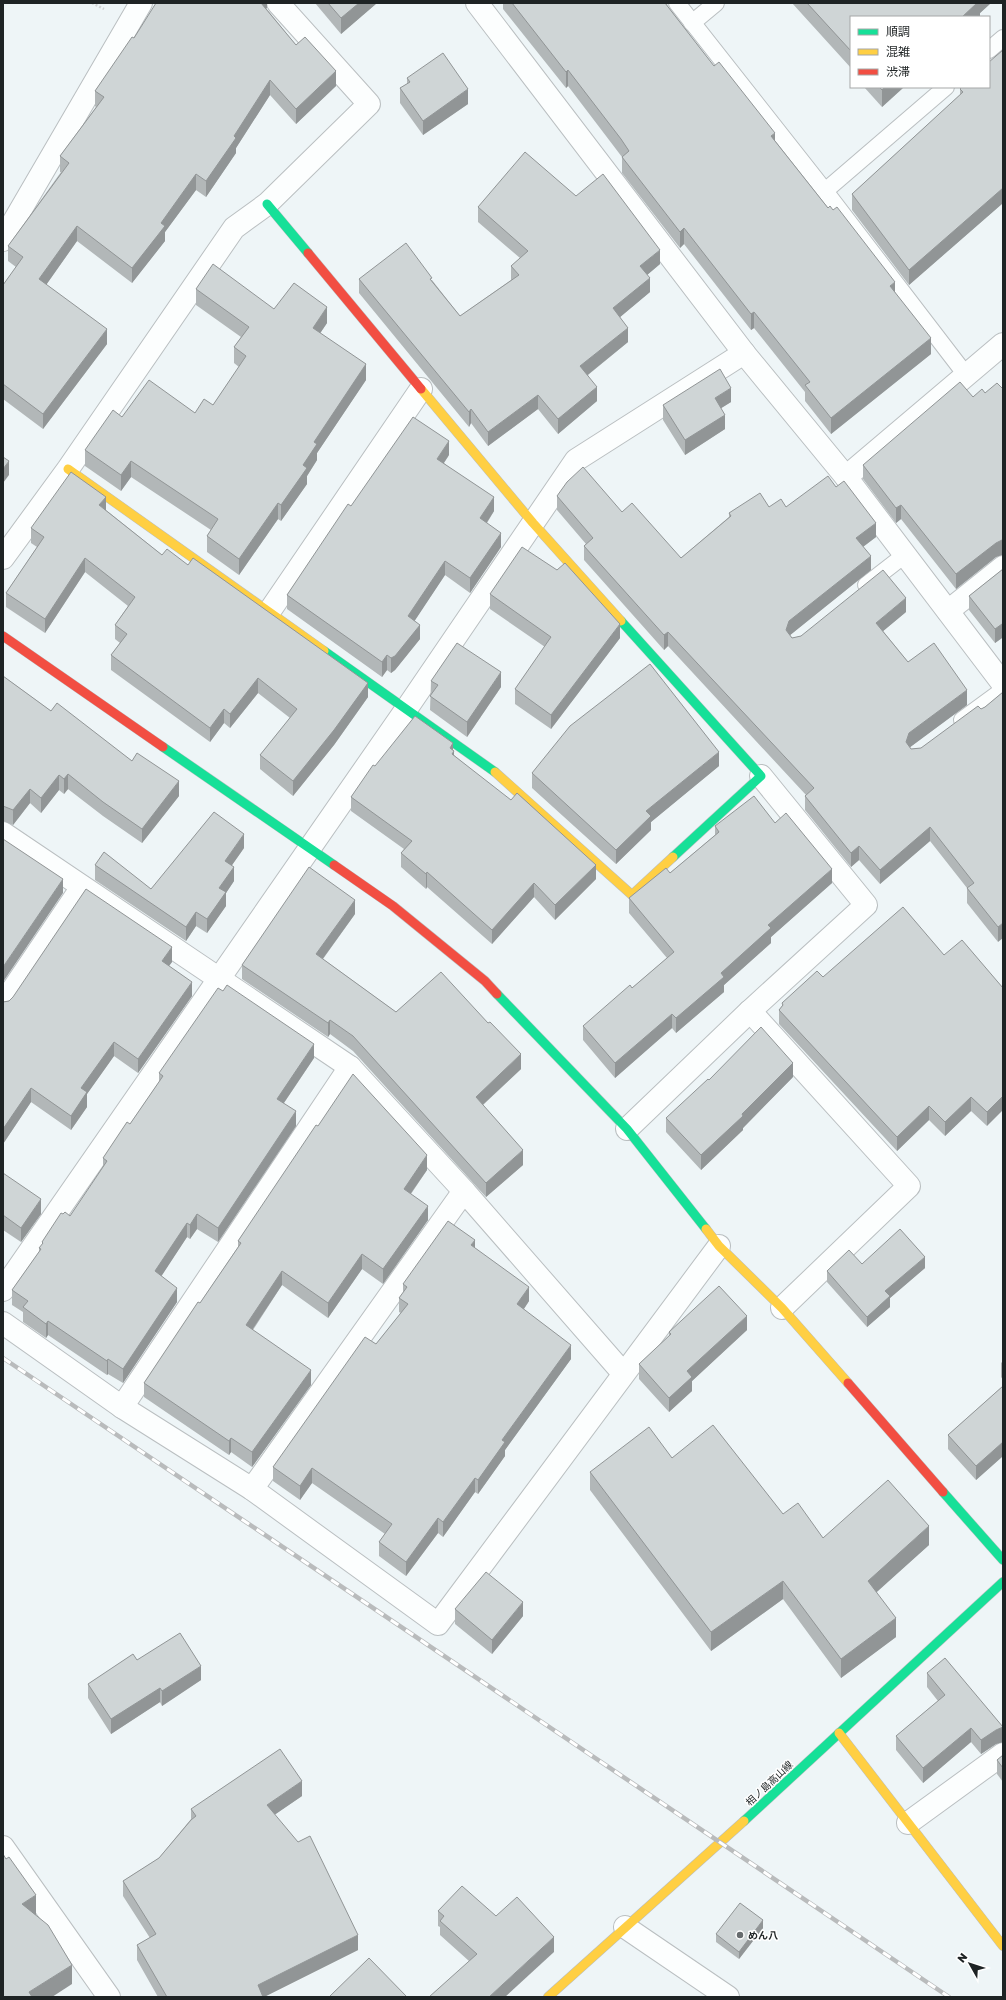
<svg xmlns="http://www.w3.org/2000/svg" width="1006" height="2000" font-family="'Golos Text','Noto Sans JP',sans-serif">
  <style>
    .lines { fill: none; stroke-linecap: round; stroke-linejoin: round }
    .lane-casing { stroke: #babfc1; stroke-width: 18 }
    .street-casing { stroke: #babfc1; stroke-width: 24 }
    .fast-casing { stroke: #babfc1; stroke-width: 10 }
    .slow-casing { stroke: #babfc1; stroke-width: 10 }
    .jam-casing { stroke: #babfc1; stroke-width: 10 }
    .path { stroke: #d1d3d4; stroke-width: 2.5; stroke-dasharray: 2 2; stroke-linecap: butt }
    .lane { stroke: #fcfefe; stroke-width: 16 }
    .street { stroke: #fcfefe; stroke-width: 22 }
    .fast { stroke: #16e098; stroke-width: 9 }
    .slow { stroke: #ffcf43; stroke-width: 9 }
    .jam { stroke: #f24e42; stroke-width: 9 }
    .rail-casing { stroke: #b9bbbc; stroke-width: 4.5 }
    .rail { stroke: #fff; stroke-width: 3; stroke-dasharray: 9; stroke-linecap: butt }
    .wall { fill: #b2b7b8 }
    .shaded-wall { fill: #919596 }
    .building { fill: #cfd5d6; stroke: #919596 }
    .poi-dot { fill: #676c6e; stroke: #fff; stroke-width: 1.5 }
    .labels { text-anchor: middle; stroke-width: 3; stroke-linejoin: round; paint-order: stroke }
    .street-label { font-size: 10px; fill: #1e2324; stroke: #fff }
    .poi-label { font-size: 10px; font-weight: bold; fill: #1e2324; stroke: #fff; text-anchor: start }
  </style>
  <rect width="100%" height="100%" fill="#eef5f7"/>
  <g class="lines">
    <defs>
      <g id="lane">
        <path d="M677,3L825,191L966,375"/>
        <path d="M692,23L716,3"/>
        <path d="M989,50L1003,38"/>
        <path d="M825,191L946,87"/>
        <path d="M866,585L906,554"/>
        <path d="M962,720L1003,690"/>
      </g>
      <g id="street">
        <path d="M477,3L744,353L846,477L1003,684"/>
        <path d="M3,240L141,3"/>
        <path d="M846,477L1003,344"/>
        <path d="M3,558L68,469L234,228L267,204L369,104L278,3"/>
        <path d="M948,611L1003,567"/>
        <path d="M269,612L421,389"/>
        <path d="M3,833L350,1067L464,1191L623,1373"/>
        <path d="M3,1004L82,887"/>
        <path d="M750,1011L909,1186L782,1308"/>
        <path d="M627,1129L750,1011L866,905L761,776"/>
        <path d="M3,1290L407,708L576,460L744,353"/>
        <path d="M3,1323L122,1407L252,1489L438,1624L719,1246"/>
        <path d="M122,1407L350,1067"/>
        <path d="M252,1489L464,1191"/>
        <path d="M908,1823L1003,1754"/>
        <path d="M3,1847L109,1997"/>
        <path d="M625,1927L728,1997"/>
      </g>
      <g id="fast">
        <path d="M267,204L308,253"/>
        <path d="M621,621L761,776L673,857"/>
        <path d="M324,651L495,772"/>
        <path d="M163,747L334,865"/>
        <path d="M497,994L627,1129L706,1229"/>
        <path d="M943,1492L1003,1560"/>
        <path d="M744,1821L1003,1582"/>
      </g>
      <g id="slow">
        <path d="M421,389L533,523L621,621"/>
        <path d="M68,469L324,651"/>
        <path d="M495,772L632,895L673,857"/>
        <path d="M706,1229L719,1246L782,1308L848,1383"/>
        <path d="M839,1733L1003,1946"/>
        <path d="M548,1997L744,1821"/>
      </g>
      <g id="jam">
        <path d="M308,253L421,389"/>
        <path d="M3,636L163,747"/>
        <path d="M334,865L393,906L485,981L497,994"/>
        <path d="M848,1383L943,1492"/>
      </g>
    </defs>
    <use href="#lane" class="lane-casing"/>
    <use href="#street" class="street-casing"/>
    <use href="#fast" class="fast-casing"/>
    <use href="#slow" class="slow-casing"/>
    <use href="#jam" class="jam-casing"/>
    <path class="path" d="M92,3L104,9"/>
    <use href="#lane" class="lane"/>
    <use href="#street" class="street"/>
    <use href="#fast" class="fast"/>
    <use href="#slow" class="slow"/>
    <use href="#jam" class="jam"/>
    <defs>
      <path id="rail" d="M3,1358L949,1997"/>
    </defs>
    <use href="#rail" class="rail-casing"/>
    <use href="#rail" class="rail"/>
  </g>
  <g class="wall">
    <path d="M267,3V8H266L296,45L336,86L296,124L270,95L236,148V153L206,197L196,190L165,232V241L132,283L77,241L46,285L107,344L43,429L3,399V285L16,267L8,261V246L61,172H60V156L96,107L95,106V91L134,38Z"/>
    <path d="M315,3H377L341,34Z"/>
    <path d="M503,3H668L667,5L714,66L775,141L895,292L931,354L831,434L805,401V392L754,328L751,330L684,244L680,248L622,173V157L568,86L566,88L503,9Z"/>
    <path d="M792,3H991L980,13V17H851V68Z"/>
    <path d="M1003,50V203L909,285L852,210V194L960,95V89Z"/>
    <path d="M407,78L468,104L423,135L400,103V88L407,84Z"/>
    <path d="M864,87H904L882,107Z"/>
    <path d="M576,196L660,264L647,275L650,292L620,317L628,342L588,375L597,401L558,434L538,409L488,446L471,423L469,427L359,293V279L432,280L460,316L511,280V266L520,258L478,222V207Z"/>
    <path d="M196,289L327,323L320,333L366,380L317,453V460L307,476V484L281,521L278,519L239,575L207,552V536L211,530L131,477L121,491L85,466V450L122,417L195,413L213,405L239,367L234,363V347L241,337L196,305Z"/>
    <path d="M1003,389V555H1002L996,557L956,589L901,519L896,523L863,479V465L973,397L985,393Z"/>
    <path d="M731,402L721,408L725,429L685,455L663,420V405Z"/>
    <path d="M449,455L444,463L494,511L487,523L501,547L470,593L445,575L414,621L420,639L395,670L391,673L387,670L382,677L287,609V595L351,506Z"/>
    <path d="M836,487L876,537L863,547L871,570L790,635L792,638L801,636L906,612L883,631L908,662L967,705L910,747L911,749L921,748L981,709L985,707L1003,692L998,942L967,903V888L930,841L880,884L859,860L851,867L805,810V796L806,795L668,646L664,650L584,560V546L586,544L557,510V496L622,512L681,558L729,517V513L769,507H786Z"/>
    <path d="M106,510L162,555L368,697L334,745L293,796L260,769V755L290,718L258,693L230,728L224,723L210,742L111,670V655L120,643L115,639V625L128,606L85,572L45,633L6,607V593L37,547L31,543V528Z"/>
    <path d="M1003,569V640L1002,638L995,643L969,610V596Z"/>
    <path d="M557,570L620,638L551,729L515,704V689L545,647L490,609V594Z"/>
    <path d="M3,676L51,711L132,761L179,796L142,843L103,816L68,789L64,794L59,790L41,813L30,803L13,825L3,821Z"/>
    <path d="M431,681L501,687L467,737L430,710Z"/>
    <path d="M453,750L454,755L596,879L555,920L534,897L492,944L427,887L426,889L401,867V853L404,849L351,811V797L375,766Z"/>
    <path d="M719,766L651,822V830L616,864L532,788V773Z"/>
    <path d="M775,823L832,883L771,937V943L724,985V992L676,1033L672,1028L615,1078L583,1040V1026L632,988L667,958L629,913V898L670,873L715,835V826Z"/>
    <path d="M244,848L232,865L234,881L226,893V906L207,933L196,926L186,941L95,880V865L151,889Z"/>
    <path d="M355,914L323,959L396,1012L521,1069L483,1105L523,1165L486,1197L353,1051L330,1034L328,1037L242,979V965Z"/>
    <path d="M944,955L1003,988L987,1126L971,1111L945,1136L929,1120L897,1151L779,1024V1010L782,1006V1003L823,977Z"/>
    <path d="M172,962L169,966L192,996L138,1073L114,1056L87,1094V1107L71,1130L31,1102L3,1144V1002Z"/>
    <path d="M314,1058L284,1103L296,1126L218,1242L197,1229L190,1239L187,1237L161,1276L177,1302L123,1383L108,1374L107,1375L48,1335L46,1338L23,1322V1312L12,1305V1290L39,1252V1248L42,1245V1242L63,1214L70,1216L103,1168V1158L130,1124L159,1082V1073Z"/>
    <path d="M793,1077L743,1128V1130L701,1170L666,1132V1118Z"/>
    <path d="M318,1126L427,1170L411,1194L428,1220L383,1284L362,1269L328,1318L282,1285L253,1330L311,1385L252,1467L231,1452L229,1455L144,1397V1383L200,1303L238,1247V1241Z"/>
    <path d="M3,1173L41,1214L21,1242L3,1230Z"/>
    <path d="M475,1248L529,1301L524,1309L571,1359L505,1450V1456L478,1494L475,1492L443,1537L438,1533L406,1576L379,1556V1542L385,1534L312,1483L300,1500L273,1481V1467L376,1344L401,1313L399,1312V1298L403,1293V1284Z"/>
    <path d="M862,1264L925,1268L890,1298V1307L867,1327L827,1282V1271Z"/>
    <path d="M747,1330L692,1381V1391L669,1412L639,1379V1364L669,1336V1332Z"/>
    <path d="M1003,1361V1380L1001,1377V1363Z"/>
    <path d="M1003,1386V1456L976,1480L948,1449V1435Z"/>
    <path d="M672,1458L783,1514L823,1538L929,1545L876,1592L896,1637L841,1678L783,1599L711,1651L590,1490V1472Z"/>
    <path d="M455,1609L523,1616L492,1654L455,1624Z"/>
    <path d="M137,1660L201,1680L162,1706L160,1702L111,1734L88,1698V1684Z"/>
    <path d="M927,1673L1003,1742L996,1744L981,1754L971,1742L923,1783L896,1750V1736L938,1701L927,1687Z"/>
    <path d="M1003,1755V1782L997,1774V1760Z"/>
    <path d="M302,1796L274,1815L358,1950L264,1997H158L137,1960V1945L150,1938L123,1896V1881L159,1858L191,1819V1809Z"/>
    <path d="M438,1911L496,1916L554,1952L469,1961L440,1935V1927L438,1926Z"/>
    <path d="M763,1928L739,1959L716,1942V1934Z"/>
  </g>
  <g class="shaded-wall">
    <path d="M258,3H267V8L258,15Z"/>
    <path d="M359,3H377L341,34V18Z"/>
    <path d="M977,3H991L980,13V17H962Z"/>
    <path d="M568,70V86L566,88V72Z"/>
    <path d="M336,71V86L296,124V109Z"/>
    <path d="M270,80V95L236,148V153L206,197V181L234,136Z"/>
    <path d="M885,87H904L882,107V90Z"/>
    <path d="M468,89V104L423,135V121Z"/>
    <path d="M775,133V150L771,136Z"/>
    <path d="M196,174V190L165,232V241L132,283V268L161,223Z"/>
    <path d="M1003,188V203L909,285V270Z"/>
    <path d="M77,226V241L39,295V279Z"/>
    <path d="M684,228V244L680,248V232Z"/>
    <path d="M660,250V264L640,281V266Z"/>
    <path d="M650,278V292L613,323V308Z"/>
    <path d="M895,282V298L890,286Z"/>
    <path d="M327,307V323L313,344V328Z"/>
    <path d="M754,312V328L751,330V314Z"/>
    <path d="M628,328V342L580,381V366Z"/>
    <path d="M107,329V344L43,429V414Z"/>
    <path d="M931,338V354L831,434V418Z"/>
    <path d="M366,364V380L317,453V460L307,476V484L281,521V505L303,465L314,442Z"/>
    <path d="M597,387V401L558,434V419Z"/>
    <path d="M731,388V402L715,412V398Z"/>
    <path d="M538,395V409L488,446V432Z"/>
    <path d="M471,409V423L469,427V412Z"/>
    <path d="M725,415V429L685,455V440Z"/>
    <path d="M449,441V455L437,473V459Z"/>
    <path d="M9,461V475L3,483V469Z"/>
    <path d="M131,461V477L121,491V475Z"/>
    <path d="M106,497V511L99,505Z"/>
    <path d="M494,497V511L480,533V518Z"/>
    <path d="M278,503V519L239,575V559Z"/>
    <path d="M901,505V519L896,523V508Z"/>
    <path d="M876,523V537L856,552V538Z"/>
    <path d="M501,533V547L470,593V578Z"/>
    <path d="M1002,540V555L996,557L956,589V574L996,543Z"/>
    <path d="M871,556V570L789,636L786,630L789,621Z"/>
    <path d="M85,558V572L45,633V619Z"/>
    <path d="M445,561V575L408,631V616Z"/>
    <path d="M906,598V612L876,637V623Z"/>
    <path d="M620,624V638L551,729V715Z"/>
    <path d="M1002,624V638L995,643V629Z"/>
    <path d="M420,625V639L395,670L391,673V658Z"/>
    <path d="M668,632V646L664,650V635Z"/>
    <path d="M387,655V670L382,677V662Z"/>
    <path d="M501,672V687L467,737V722Z"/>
    <path d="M258,678V693L230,728V714Z"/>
    <path d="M368,683V697L334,745L293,796V781Z"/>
    <path d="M967,690V705L909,748L906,742L909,733Z"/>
    <path d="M224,709V723L210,742V728Z"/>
    <path d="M453,743V752L454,751V765L450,748Z"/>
    <path d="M719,752V766L651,822V830L616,864V850L646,811Z"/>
    <path d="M68,774V789L64,794V779Z"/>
    <path d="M59,775V790L41,813V798Z"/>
    <path d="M179,781V796L142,843V829Z"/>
    <path d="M30,789V803L13,825V810Z"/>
    <path d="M930,827V841L880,884V870Z"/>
    <path d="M244,834V848L225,875V861Z"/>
    <path d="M859,846V860L851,867V853Z"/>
    <path d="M596,865V879L555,920V905Z"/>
    <path d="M234,867V881L226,893V906L207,933V919L219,888Z"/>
    <path d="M832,869V883L771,937V943L724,985V992L676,1033V1018L768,925Z"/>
    <path d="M427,872V887L426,889V874Z"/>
    <path d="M63,879V893L3,982V967Z"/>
    <path d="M534,883V897L492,944V930Z"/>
    <path d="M355,900V914L316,968V954Z"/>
    <path d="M196,912V926L186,941V927Z"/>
    <path d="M1003,923V938L998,942V927Z"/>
    <path d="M172,947V962L162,975V961Z"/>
    <path d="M192,982V996L138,1073V1059Z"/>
    <path d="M672,1014V1028L615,1078V1063Z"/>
    <path d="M330,1020V1034L328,1037V1023Z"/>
    <path d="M114,1042V1056L87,1094V1107L71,1130V1116L81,1088Z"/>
    <path d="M314,1044V1058L277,1113V1099Z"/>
    <path d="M521,1054V1069L476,1111V1097Z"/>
    <path d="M793,1063V1077L743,1128V1130L701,1170V1155Z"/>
    <path d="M31,1088V1102L3,1144V1129Z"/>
    <path d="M1003,1096V1110L987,1126V1112Z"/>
    <path d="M971,1097V1111L945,1136V1122Z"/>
    <path d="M929,1106V1120L897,1151V1137Z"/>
    <path d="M296,1111V1126L218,1242V1228Z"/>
    <path d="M523,1150V1165L486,1197V1183Z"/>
    <path d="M427,1155V1170L404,1203V1189Z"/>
    <path d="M41,1199V1214L21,1242V1228Z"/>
    <path d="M428,1206V1220L383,1284V1269Z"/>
    <path d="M197,1214V1229L190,1239V1225Z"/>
    <path d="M187,1223V1237L155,1286V1271Z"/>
    <path d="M475,1240V1254L471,1245Z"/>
    <path d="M362,1254V1269L328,1318V1303Z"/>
    <path d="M925,1257V1268L890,1298V1307L867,1327V1317L885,1291Z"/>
    <path d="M282,1271V1285L246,1339V1325Z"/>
    <path d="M529,1287V1301L517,1319V1304Z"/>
    <path d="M177,1288V1302L123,1383V1369Z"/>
    <path d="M747,1316V1330L692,1381V1391L669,1412V1398L687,1371Z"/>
    <path d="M48,1321V1335L46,1338V1324Z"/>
    <path d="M571,1345V1359L505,1450V1456L478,1494V1480L502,1440Z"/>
    <path d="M108,1359V1374L107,1375V1361Z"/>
    <path d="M311,1370V1385L252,1467V1452Z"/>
    <path d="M231,1438V1452L229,1455V1441Z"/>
    <path d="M1003,1442V1456L976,1480V1466Z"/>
    <path d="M312,1468V1483L300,1500V1486Z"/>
    <path d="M475,1478V1492L443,1537V1522Z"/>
    <path d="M438,1518V1533L406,1576V1562Z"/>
    <path d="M929,1526V1545L868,1600V1581Z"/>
    <path d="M783,1581V1599L711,1651V1632Z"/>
    <path d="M523,1602V1616L492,1654V1640Z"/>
    <path d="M896,1618V1637L841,1678V1659Z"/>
    <path d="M201,1666V1680L162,1706V1691Z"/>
    <path d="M160,1688V1702L111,1734V1719Z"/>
    <path d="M1003,1727V1742L996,1744L981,1754V1740L996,1730Z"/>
    <path d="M971,1728V1742L923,1783V1768Z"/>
    <path d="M302,1781V1796L267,1820V1805Z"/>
    <path d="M36,1895V1915L22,1924V1904Z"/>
    <path d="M763,1920V1928L739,1959V1952Z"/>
    <path d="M358,1935V1950L264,1997H258V1985Z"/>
    <path d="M554,1937V1952L505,1997H489Z"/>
    <path d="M72,1965V1984L52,1997H29V1992Z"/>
  </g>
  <g class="building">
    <path d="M156,3H261L296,45L305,37L336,71L296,109L270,80L234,136L236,138L206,181L196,174L161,223L165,226L132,268L77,226L39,279L107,329L43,414L3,384V285L23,257L8,246L69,163L60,156L104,97L95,91L132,37L134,38Z"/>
    <path d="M328,3H359L341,18Z"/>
    <path d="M512,3H665L714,66L719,62L775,133L771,136L828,208L830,206L833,210L837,207L895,282L890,286L931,338L831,418L805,385L810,382L754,312L751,314L684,228L680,232L622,157L629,151L621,139L568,70L566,72Z"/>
    <path d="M807,3H977L962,17H851V51Z"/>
    <path d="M1003,50V188L909,270L852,194L963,92L960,89L962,87H989V62Z"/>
    <path d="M443,53L468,89L423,121L400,88L410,82L407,78Z"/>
    <path d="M879,87H885L882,90Z"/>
    <path d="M525,152L576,196L603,174L660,250L640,266L650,278L613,308L628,328L580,366L597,387L558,419L538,395L488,432L471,409L469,412L359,279L406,243L432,278L430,279L460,316L519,275L511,266L528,251L478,207Z"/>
    <path d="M213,264L274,309L294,283L327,307L313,328L366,364L314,442L317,444L303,465L307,468L281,505L278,503L239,559L207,536L218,519L131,461L121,475L85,450L113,410L122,417L149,380L195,413L204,399L213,405L246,356L234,347L249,327L196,289Z"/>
    <path d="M720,369L731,388L715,398L725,415L685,440L663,405Z"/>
    <path d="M960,382L973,397L982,389L985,393L997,383L1003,389V540H1002L996,543L956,574L901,505L896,508L863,465Z"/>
    <path d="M413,417L449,441L437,459L494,497L480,518L501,533L470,578L445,561L408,616L420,625L395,656L391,658L387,655L382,662L287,595L348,504L351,506Z"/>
    <path d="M3,457L9,461L3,469Z"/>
    <path d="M583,467L622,512L632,503L681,558L731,516L729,513L760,493L769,507L781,499L786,507L828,476L836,487L844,481L876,523L856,538L871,556L789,621L786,630L792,638L801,636L883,570L906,598L876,623L908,662L934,643L967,690L909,733L906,742L911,749L921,748L978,706L981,709L985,707L1003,692V923L998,927L967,888L974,883L930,827L880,870L859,846L851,853L805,796L814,788L668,632L664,635L584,546L593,538L557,496L567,482Z"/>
    <path d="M71,472L106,497L99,505L162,555L167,549L188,565L193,558L368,683L334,730L293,781L260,755L297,709L258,678L230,714L224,709L210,728L111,655L127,634L115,625L135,597L85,558L45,619L6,593L44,537L31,528Z"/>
    <path d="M522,547L557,570L565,563L620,624L551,715L515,689L551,637L490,594Z"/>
    <path d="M1003,569V625L1002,624L995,629L969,596Z"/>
    <path d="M457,643L501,672L467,722L430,696L438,685L431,681Z"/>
    <path d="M650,664L719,752L646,811L651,816L616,850L532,773L570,726Z"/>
    <path d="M3,676L51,711L57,703L132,761L137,753L179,781L142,829L103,802L68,774L64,779L59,775L41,798L30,789L13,810L3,806Z"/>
    <path d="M415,716L453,743L450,748L454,751L452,754L511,800L517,793L596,865L555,905L534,883L492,930L427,872L426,874L401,853L412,841L351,797L373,765L375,766Z"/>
    <path d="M754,796L775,823L786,813L832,869L768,925L771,928L721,973L724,977L676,1018L672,1014L615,1063L583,1026L630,985L632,988L674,952L629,898L666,868L670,873L719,832L715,826Z"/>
    <path d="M214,812L244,834L225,861L234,867L219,888L226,892L207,919L196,912L186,927L95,865L104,852L151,889Z"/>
    <path d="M3,839L63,879L3,967Z"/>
    <path d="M309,867L355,900L316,954L396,1012L441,972L488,1023L490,1022L521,1054L476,1097L523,1150L486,1183L353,1036L330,1020L328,1023L242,965Z"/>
    <path d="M86,889L172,947L162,961L192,982L138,1059L114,1042L81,1088L87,1092L71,1116L31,1088L3,1129V1012L4,1011L3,1010V1002L9,1001L13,997Z"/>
    <path d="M903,907L944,955L962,940L1003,988V1096L987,1112L971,1097L945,1122L929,1106L897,1137L779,1010L783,1005L782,1003L817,971L823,977Z"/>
    <path d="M227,985L314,1044L277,1099L296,1111L218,1228L197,1214L190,1225L187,1223L155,1271L177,1288L123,1369L108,1359L107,1361L48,1321L46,1324L23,1307L28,1301L12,1290L41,1249L39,1248L43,1243L42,1242L61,1213L63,1214L65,1212L70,1216L107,1161L103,1158L127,1122L130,1124L163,1076L159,1073L218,988L223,991Z"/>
    <path d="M761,1027L793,1063L742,1114L743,1116L701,1155L666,1118L708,1079L709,1080Z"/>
    <path d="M353,1074L427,1155L404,1189L428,1206L383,1269L362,1254L328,1303L282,1271L246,1325L311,1370L252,1452L231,1438L229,1441L144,1383L198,1302L200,1303L241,1243L238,1241L316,1125L318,1126Z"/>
    <path d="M3,1173L41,1199L21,1228L3,1215Z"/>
    <path d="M448,1221L475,1240L471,1245L529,1287L517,1304L571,1345L502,1440L505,1442L478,1480L475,1478L443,1522L438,1518L406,1562L379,1542L392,1524L312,1468L300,1486L273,1467L365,1337L376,1344L408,1304L399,1298L407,1287L403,1284Z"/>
    <path d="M900,1229L925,1257L885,1291L890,1296L867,1317L827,1271L849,1250L862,1264Z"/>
    <path d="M719,1286L747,1316L687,1371L692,1377L669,1398L639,1364L671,1334L669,1332Z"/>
    <path d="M1003,1386V1442L976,1466L948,1435Z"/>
    <path d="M713,1425L783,1514L798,1503L823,1538L888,1480L929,1526L868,1581L896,1618L841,1659L783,1581L711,1632L590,1472L649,1427L672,1458Z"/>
    <path d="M486,1572L523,1602L492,1640L455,1609Z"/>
    <path d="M180,1633L201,1666L162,1691L160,1688L111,1719L88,1684L133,1654L137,1660Z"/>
    <path d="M945,1658L1003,1727L996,1730L981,1740L971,1728L923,1768L896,1736L945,1695L927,1673Z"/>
    <path d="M280,1749L302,1781L267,1805L298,1842L310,1836L358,1935L258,1985L263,1997H167L137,1945L156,1934L123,1881L159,1858L191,1820L196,1816L191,1809Z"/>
    <path d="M1003,1755V1768L997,1760Z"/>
    <path d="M3,1854L6,1859L9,1857L36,1895L22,1904L48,1925L72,1965L29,1992L32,1997H3Z"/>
    <path d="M462,1886L496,1916L517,1897L554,1937L489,1997H429L477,1954L440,1921L444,1916L438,1911Z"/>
    <path d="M740,1903L763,1920L739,1952L716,1934Z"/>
    <path d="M369,1958L407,1997H329Z"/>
  </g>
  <circle class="poi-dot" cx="740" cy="1935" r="4"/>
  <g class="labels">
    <g class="street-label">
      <text transform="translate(769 1783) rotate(-43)" y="4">相ノ島高山線</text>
    </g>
    <g class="poi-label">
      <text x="748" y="1939">めん八</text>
    </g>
  </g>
  <rect width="1006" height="2000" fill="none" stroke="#1e2324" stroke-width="8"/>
  <rect x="850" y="16" width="140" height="72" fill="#ffffff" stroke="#a5a7a7"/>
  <rect x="858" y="29" width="20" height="6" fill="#16e098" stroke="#a5a7a7"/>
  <text x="886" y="36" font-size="12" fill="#1e2324">順調</text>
  <rect x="858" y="49" width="20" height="6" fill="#ffcf43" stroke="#a5a7a7"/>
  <text x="886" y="56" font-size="12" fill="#1e2324">混雑</text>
  <rect x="858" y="69" width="20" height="6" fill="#f24e42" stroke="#a5a7a7"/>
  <text x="886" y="76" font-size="12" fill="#1e2324">渋滞</text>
  <g transform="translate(970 1964) rotate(309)" stroke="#ffffff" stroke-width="3" paint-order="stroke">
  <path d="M0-3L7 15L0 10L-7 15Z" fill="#1e2324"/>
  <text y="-6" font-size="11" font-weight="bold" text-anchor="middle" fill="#1e2324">N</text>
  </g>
</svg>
